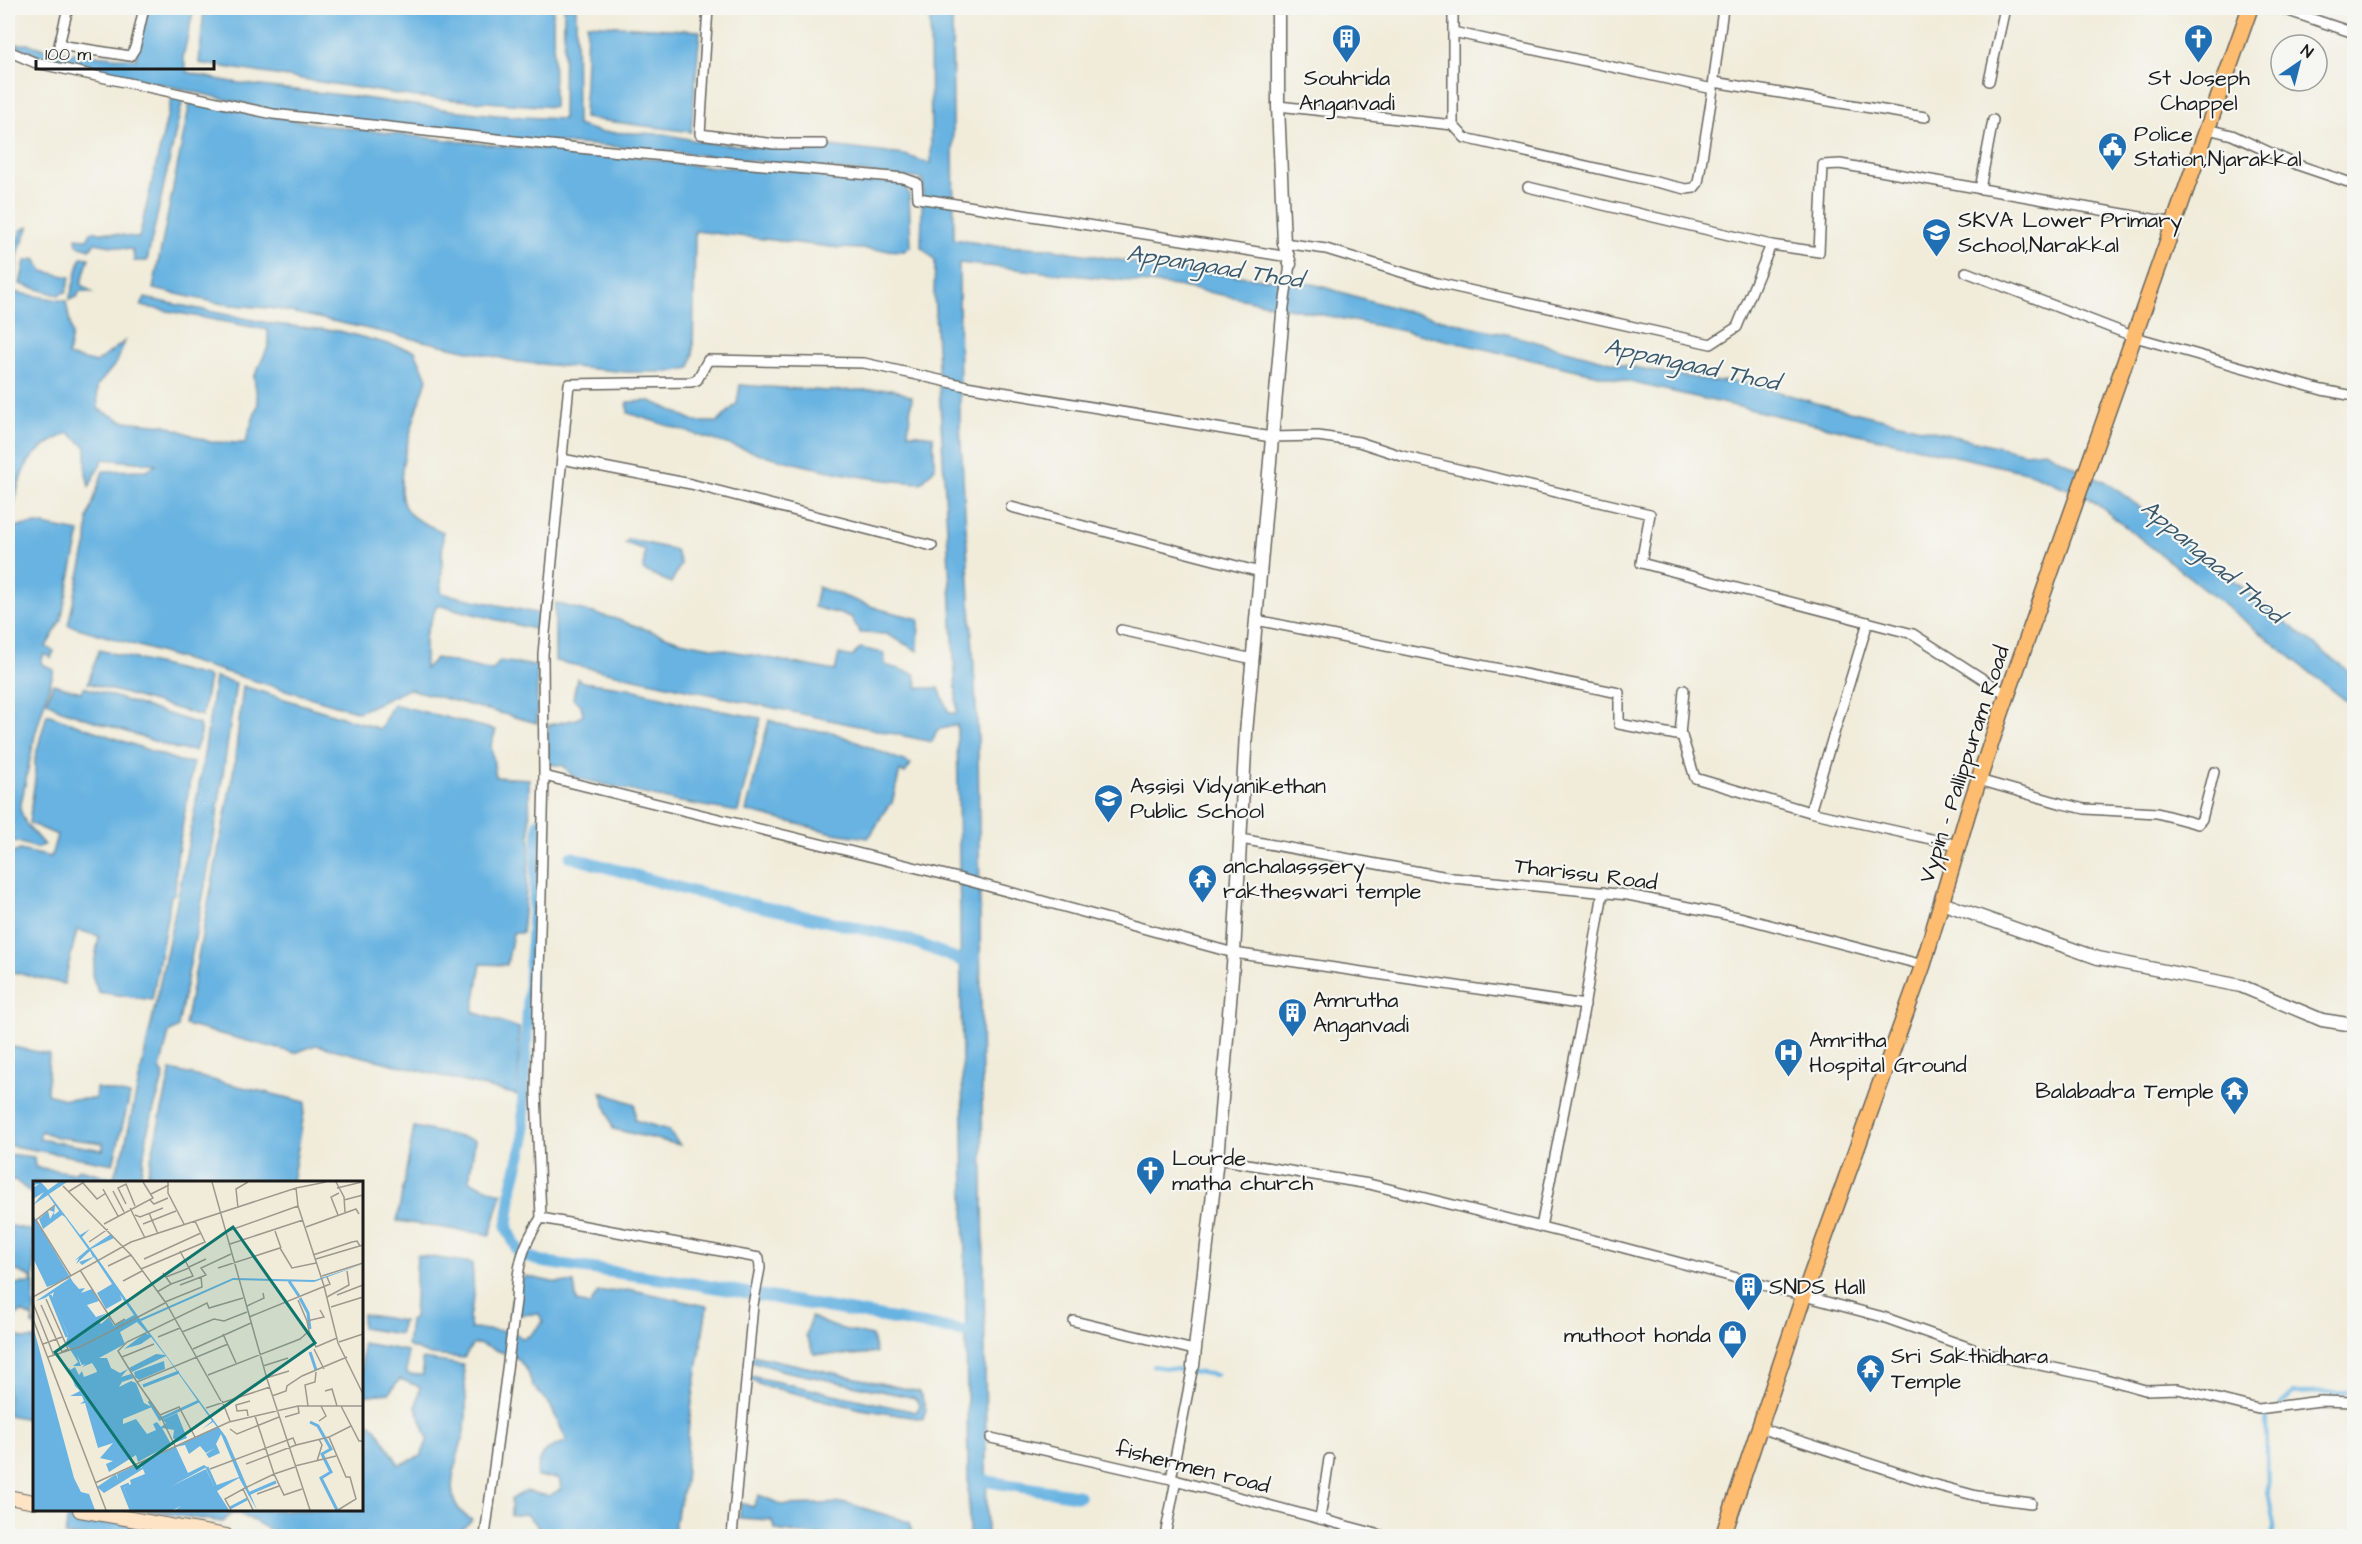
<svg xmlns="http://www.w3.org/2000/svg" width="2362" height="1544" font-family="'Architects Daughter',sans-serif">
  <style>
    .water { fill: #68b3e1; stroke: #42687e; stroke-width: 1.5; fill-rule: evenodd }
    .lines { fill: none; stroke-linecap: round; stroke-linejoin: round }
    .stream { stroke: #68b3e1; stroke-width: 4 }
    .canal { stroke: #68b3e1; stroke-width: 12 }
    .minor-casing { stroke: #67655e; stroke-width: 12 }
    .tertiary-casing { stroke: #67655e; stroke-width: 15 }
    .secondary-casing { stroke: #67655e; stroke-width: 16 }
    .primary-casing { stroke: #67655e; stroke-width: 18 }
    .minor { stroke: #fff; stroke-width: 9 }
    .tertiary { stroke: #fff; stroke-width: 12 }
    .secondary { stroke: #fee4c5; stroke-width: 14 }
    .primary { stroke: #fdbc6f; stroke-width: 15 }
    .labels { text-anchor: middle; stroke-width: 4.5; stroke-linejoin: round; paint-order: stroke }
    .poi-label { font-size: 22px; fill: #1c1c1c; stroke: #f6f6f2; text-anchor: start }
    .street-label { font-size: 22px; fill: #1c1c1c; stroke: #f6f6f2 }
    .water-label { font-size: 24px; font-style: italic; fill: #3a586b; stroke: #f6f6f2 }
    .inset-river { fill: none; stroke: #68b3e1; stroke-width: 3 }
    .inset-road { fill: none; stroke: #9c998e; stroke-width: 1.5 }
    .view { fill: #0f766e; fill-opacity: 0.15; stroke: #0f766e; stroke-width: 3 }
    .inset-edge { fill: none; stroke: #1c1c1c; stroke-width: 3 }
  </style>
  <rect width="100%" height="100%" fill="#f6f6f2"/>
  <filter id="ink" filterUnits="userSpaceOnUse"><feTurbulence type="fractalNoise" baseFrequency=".0167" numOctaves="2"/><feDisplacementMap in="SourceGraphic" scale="12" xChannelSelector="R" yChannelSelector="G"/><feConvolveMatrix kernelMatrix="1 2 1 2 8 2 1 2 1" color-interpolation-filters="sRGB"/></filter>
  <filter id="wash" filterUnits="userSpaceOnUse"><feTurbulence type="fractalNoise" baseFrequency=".008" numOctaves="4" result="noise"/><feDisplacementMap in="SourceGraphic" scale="24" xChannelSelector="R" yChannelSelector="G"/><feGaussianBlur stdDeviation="1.35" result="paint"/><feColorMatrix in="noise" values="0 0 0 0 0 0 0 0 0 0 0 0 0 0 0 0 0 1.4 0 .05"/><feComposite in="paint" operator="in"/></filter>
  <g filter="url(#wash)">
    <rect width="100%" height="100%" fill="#f1ecda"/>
    <g class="water">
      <path d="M146,8H194L183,57L187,72C241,87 295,89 350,96C420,106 492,117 563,119L564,8H576L577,125L600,132L664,134L708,143L807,150L830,146L905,155L931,164L930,8H952L954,239L996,246L1046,248L1175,269L1313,284L1409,312L1514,336L1622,365L1711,381L1746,382L1816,403L2025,453L2045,451L2099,480L2105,481C2190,543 2270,612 2354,675V707L2089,498L2030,473L1414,333L1177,286L959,263L960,424L978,739L987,1536H969L957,725L937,730L932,742L555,661V603L616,619L680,641L835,671L839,654L852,657L860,648L884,653L885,665L915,674L918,688H939L949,713H957L934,293L935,260L921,247L923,179L635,148L505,139L279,112L139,79L53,63L13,44H29L50,51L136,59Z"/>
      <path d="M204,8H553L554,107L416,97L199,63Z"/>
      <path d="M587,24L700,31L691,132L584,118Z"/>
      <path d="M172,96L183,99L147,261H134L133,250L95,243L90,249L77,245L76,238L87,239L91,232H104L139,238Z"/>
      <path d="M190,102L322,125L446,140L520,148L594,150L699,166L785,170L904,184L909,195L911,246L904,251L840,248L695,231L693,355L690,368L669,372H627L519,362L277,309L223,304L153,289Z"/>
      <path d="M29,226L19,251L12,292L66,301L72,334L68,356L96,363L125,341L117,362L97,386L98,409L123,421L165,425L210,442L245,443L258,404L254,377L268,347V330L141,306L145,298L273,324L339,331L415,351L427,379C419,407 385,492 410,514C418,522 433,527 443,532L441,593L541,614L538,630L437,605L425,636V669L436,658L492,671L500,661L537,666V723L409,689L359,712L68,625L87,542L88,518L103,471L147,470L157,464L103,459L89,487L86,473V447L69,433C18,454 20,478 10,527L38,524L80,532L61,620L46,647L54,651L51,658L44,654L41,663L54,670L35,735L20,809L26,824L44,845L36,848L8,839V264L21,230Z"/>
      <path d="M81,257L89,258L81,284L92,292L80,291L77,297L69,300Z"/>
      <path d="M35,259L43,271L70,277L66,292L58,295L20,284L25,261Z"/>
      <path d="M740,385L827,391L893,389L912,397L908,433L933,436L935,468L921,483C821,478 723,443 628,413L627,402L651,401L697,422H718L737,403Z"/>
      <path d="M629,539L675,550L681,564L671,583L643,570L645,550L625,543Z"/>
      <path d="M818,587L879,609L919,619L918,651L886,634L860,633L851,617L814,607Z"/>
      <path d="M99,650L209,677L202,716L88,683Z"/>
      <path d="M215,677L236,683L213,844L178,1027L169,1033L160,1069L164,1075L148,1129L140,1181L142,1182H34V1196L15,1180L8,1181V1154L34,1157L35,1167L73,1173L79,1169L113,1178L124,1150C157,993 195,837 215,677Z"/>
      <path d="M577,678L583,682L628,688L691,705L761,718L738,812L675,801L573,777L564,766L548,764V725L577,719L583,714L581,705L573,699Z"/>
      <path d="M53,684L81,692L84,687L199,724L201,734L195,751L177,749L59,709L47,701Z"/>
      <path d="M243,686L380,729L393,704L496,730L491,745L496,777L529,779L530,848L522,933H513L507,965L481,964L473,1012L519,1028L518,1095L316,1045L295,1053L185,1025L234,768Z"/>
      <path d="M47,714L179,761L193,763L177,858L175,893L171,896L152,1000L98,992L92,975L99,936L77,930L64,984L8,971V855L20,850L51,857L57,835L29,823L35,779V758Z"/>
      <path d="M769,720L795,729L832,732L911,764L905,773L900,771L892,803C881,810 878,828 868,838L833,833L746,811Z"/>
      <path d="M8,1046L49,1054L47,1094L64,1099H95L96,1088L130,1095L113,1164L8,1145ZM41,1131L56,1137L103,1143V1150L39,1139Z"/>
      <path d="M171,1070L306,1102L292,1182L146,1181Z"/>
      <path d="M601,1092L635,1104V1120L668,1130L680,1145L613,1129Z"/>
      <path d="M414,1127L475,1140L469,1181L502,1194L490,1235L397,1221Z"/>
      <path d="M8,1225L34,1231V1326L32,1325L33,1318L22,1312L8,1319L9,1297L13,1284L32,1283L31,1277L8,1267Z"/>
      <path d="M417,1255L472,1263L474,1297L469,1317L471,1329L512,1331L522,1338L529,1336L543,1322L539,1314L510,1315C511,1300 514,1285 526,1276L552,1282L574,1283L577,1302L590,1305L598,1292L633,1290L707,1306L689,1423L685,1483L675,1521V1536H658L654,1533L652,1536H535L540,1528L525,1514L511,1516V1499L526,1491L549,1496L561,1489L559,1478L537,1477C539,1449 544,1451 567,1441L550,1405L533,1386L527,1370L517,1358L480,1344L472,1345L464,1358L431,1355L407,1346L410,1321L414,1318Z"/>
      <path d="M362,1314L403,1321L399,1334L362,1328Z"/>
      <path d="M811,1317L835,1327L872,1336L876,1353L852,1355L814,1354L806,1336Z"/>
      <path d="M8,1332L24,1339H34V1420L8,1415Z"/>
      <path d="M362,1343L407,1351V1374L423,1375L422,1359L463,1365C465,1382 467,1400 466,1417C465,1451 432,1498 472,1520L460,1531L459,1536L290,1535C268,1533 254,1518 233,1512L223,1522L138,1510H362V1417L377,1429L399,1465L421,1456L428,1439L416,1406L420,1387L400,1379L389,1393L362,1396Z"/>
      <path d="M752,1355L920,1392L926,1409L923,1419L861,1409L761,1385L749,1379L750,1376L916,1412L920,1406L915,1398L784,1371L751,1361Z"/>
      <path d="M759,1495L783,1505L847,1503L909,1522L913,1536H819L776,1530L771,1520L739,1518L741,1503L753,1507Z"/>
      <path d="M68,1516L104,1523L108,1519L196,1536H65Z"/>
    </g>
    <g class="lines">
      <g class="stream">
        <path d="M1153,1366L1216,1375"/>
        <path d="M2280,1405L2293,1393L2354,1392"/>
        <path d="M2272,1536L2274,1525L2268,1492L2266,1416L2274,1409"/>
      </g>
      <g class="canal">
        <path d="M539,823L523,1096L524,1141L512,1187L507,1228L520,1254L543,1262L685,1282L978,1334"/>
        <path d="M571,857L690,891L904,938L965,962L974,957"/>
        <path d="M979,1480L1079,1496"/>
      </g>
    </g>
  </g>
  <g filter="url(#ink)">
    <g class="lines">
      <defs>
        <g id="minor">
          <path d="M68,8L59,45L130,56L135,48L144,8"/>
          <path d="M708,8L700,134L775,144H823"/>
          <path d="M2280,8L2354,33"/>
          <path d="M1453,32L1713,89L1698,183L1694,188L1686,189L1465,138L1453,125"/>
          <path d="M8,51L36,63L273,114L578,148L903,178L917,183L918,198L1289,257"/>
          <path d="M1989,81L2005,8"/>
          <path d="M1714,82L1925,117"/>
          <path d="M1713,86L1723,8"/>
          <path d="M1278,106L1453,125V8"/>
          <path d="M2208,129L2232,135L2295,164L2354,184"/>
          <path d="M1528,187L1771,245"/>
          <path d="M1980,189L1993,120"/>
          <path d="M1284,243L1326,249L1437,283L1711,344L1737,327L1771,245L1819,252L1823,165L1840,164L2175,223"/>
          <path d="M1966,272L2135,337L2322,390L2354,396"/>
          <path d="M1283,314L1290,264"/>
          <path d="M562,459L691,484L932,546"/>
          <path d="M1011,507L1260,572"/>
          <path d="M1256,620L1619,693V724L1682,736L1695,778L1810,812L1958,845"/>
          <path d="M1121,630L1253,659"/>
          <path d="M1682,736L1680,735L1684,690"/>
          <path d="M544,776L543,654L569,384L691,382L697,380L708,360L864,363L966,386L1271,437L1318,436L1359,442L1402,456L1650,514L1641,563L1913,634L2008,695"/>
          <path d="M1979,780L2063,804L2085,809L2157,813L2198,824L2202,819L2214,772"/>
          <path d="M1810,812L1868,622"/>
          <path d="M1241,839L1453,878L1628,895L1743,918L1923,965"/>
          <path d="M1217,1159L1369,1184L1613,1245L1883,1317L1987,1354L2102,1378L2145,1390L2178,1389L2258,1409L2320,1401L2354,1402"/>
          <path d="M1541,1227L1583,1014L1603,892"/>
          <path d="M1074,1321L1194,1350"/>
          <path d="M1760,1428L1932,1484L1977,1496L2031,1503"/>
          <path d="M991,1438L1171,1479L1384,1536"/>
          <path d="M1171,1479L1193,1366"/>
          <path d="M1320,1519L1329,1459"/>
          <path d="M485,1536L516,1301C517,1268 522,1245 541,1218"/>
          <path d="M732,1536L753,1305L760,1268L759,1258L541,1218L536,1090L544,776L958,878L1234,953L1585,1005"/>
          <path d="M1165,1536L1176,1480"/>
        </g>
        <g id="tertiary">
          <path d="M1278,8V106L1284,243L1290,264"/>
          <path d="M1942,903L2098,958L2241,986L2322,1020L2354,1025"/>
          <path d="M1193,1366L1217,1159L1234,953L1246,733L1283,314"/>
        </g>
        <g id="secondary">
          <path d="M8,1497L34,1502"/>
          <path d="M80,1510L226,1536"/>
        </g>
        <path id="primary" d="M1723,1536L1804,1295L1923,965L1968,812L2001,713L2250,8"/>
      </defs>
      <use href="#minor" class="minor-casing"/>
      <use href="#tertiary" class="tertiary-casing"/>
      <use href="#secondary" class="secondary-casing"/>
      <use href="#primary" class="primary-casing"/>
      <use href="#minor" class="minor"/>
      <use href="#tertiary" class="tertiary"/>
      <use href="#secondary" class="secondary"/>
      <use href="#primary" class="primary"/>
    </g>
  </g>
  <defs>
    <symbol id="building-pin" viewBox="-11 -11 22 30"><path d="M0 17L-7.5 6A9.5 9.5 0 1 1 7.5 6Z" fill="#1f6fb2" stroke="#f6f6f2"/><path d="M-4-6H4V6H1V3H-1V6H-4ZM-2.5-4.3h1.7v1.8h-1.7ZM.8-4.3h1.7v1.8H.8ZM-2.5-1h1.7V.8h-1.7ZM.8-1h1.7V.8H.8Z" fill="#fff"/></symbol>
    <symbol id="church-pin" viewBox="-11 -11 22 30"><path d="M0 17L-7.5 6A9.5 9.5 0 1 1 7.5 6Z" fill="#1f6fb2" stroke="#f6f6f2"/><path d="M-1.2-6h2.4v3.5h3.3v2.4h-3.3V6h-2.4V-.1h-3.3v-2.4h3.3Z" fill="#fff"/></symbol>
    <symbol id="civic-pin" viewBox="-11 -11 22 30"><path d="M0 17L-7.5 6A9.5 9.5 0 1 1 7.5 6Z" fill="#1f6fb2" stroke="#f6f6f2"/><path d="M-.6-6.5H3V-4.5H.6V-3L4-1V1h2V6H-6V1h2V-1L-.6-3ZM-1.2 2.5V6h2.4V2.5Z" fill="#fff"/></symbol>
    <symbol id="school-pin" viewBox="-11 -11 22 30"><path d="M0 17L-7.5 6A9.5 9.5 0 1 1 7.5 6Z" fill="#1f6fb2" stroke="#f6f6f2"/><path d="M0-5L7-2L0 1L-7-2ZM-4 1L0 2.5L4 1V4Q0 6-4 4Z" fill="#fff"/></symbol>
    <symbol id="temple-pin" viewBox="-11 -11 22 30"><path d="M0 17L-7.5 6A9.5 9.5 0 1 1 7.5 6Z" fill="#1f6fb2" stroke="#f6f6f2"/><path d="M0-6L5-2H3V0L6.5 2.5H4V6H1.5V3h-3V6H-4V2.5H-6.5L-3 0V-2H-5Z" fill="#fff"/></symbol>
    <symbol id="hospital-pin" viewBox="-11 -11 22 30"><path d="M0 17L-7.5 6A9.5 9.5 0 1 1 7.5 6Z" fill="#1f6fb2" stroke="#f6f6f2"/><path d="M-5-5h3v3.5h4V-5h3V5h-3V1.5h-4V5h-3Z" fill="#fff"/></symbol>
    <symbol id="shop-pin" viewBox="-11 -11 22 30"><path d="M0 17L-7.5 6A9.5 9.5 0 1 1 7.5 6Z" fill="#1f6fb2" stroke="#f6f6f2"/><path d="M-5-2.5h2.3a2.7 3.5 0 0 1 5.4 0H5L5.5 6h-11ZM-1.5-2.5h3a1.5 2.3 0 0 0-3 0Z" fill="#fff"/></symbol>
  </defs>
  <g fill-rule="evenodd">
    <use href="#building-pin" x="1330" y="22" width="33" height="45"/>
    <use href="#church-pin" x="2182" y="22" width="33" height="45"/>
    <use href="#civic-pin" x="2096" y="130" width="33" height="45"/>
    <use href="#school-pin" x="1920" y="216" width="33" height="45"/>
    <use href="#school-pin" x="1092" y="782" width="33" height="45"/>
    <use href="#temple-pin" x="1186" y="862" width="33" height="45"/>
    <use href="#building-pin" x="1276" y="996" width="33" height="45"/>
    <use href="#hospital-pin" x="1772" y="1036" width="33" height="45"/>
    <use href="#temple-pin" x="2218" y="1074" width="33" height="45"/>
    <use href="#church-pin" x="1134" y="1154" width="33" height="45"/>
    <use href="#building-pin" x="1732" y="1270" width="33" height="45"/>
    <use href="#shop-pin" x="1716" y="1318" width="33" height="45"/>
    <use href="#temple-pin" x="1854" y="1352" width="33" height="45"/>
  </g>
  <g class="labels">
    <g class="poi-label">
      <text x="1347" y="85" text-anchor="middle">Souhrida<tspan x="1347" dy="25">Anganvadi</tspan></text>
      <text x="2199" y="85" text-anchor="middle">St Joseph<tspan x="2199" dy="25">Chappel</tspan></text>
      <text x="2134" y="141">Police<tspan x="2134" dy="25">Station,Njarakkal</tspan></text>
      <text x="1958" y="227">SKVA Lower Primary<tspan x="1958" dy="25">School,Narakkal</tspan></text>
      <text x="1130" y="793">Assisi Vidyanikethan<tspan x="1130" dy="25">Public School</tspan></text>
      <text x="1223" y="873">anchalasssery<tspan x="1223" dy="25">raktheswari temple</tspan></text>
      <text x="1313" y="1007">Amrutha<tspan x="1313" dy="25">Anganvadi</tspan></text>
      <text x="1809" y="1047">Amritha<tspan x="1809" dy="25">Hospital Ground</tspan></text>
      <text x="2214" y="1098" text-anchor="end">Balabadra Temple</text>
      <text x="1172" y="1165">Lourde<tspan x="1172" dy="25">matha church</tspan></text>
      <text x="1769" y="1294">SNDS Hall</text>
      <text x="1711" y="1342" text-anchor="end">muthoot honda</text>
      <text x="1891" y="1363">Sri Sakthidhara<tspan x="1891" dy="25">Temple</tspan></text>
    </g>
    <g class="street-label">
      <text transform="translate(1963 764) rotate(-72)" y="8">Vypin - Pallippuram Road</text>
      <text transform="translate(1586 873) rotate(7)" y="8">Tharissu Road</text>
      <text transform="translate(1193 1466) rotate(14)" y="8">fishermen road</text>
    </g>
    <g class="water-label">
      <text transform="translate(1215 266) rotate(9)" y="8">Appangaad Thod</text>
      <text transform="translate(1692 364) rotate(12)" y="8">Appangaad Thod</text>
      <text transform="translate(2213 561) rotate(40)" y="8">Appangaad Thod</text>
    </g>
  </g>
  <g transform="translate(33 1181)">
    <rect width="330" height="330" fill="#f1ecda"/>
    <path d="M2,1H8L15,9L26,1H34L16,13L47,54L57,48L49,56L57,67L78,53L81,57L58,68L107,138L200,97L282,99L330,83L281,101L200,99L108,140L193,256L224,329L206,297L184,310L196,329H142L148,325L140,329H99L91,307L98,303L97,299L112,293L110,288L71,312L64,306L83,293L85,299L84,293L103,284L109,287L107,281L184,246L180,241L169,248L179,240L133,175L99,191L96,187L123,173L132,174L118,156L108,163L91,168L112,152L116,154L104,141L87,151L92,163L66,177H74L78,187L87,192L95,188L88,196L98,193L101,197L89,201L86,206L98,200L103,202L111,222L119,226L90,238V243L103,238L114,253L123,249L120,243L124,241L128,246L133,242L129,239L144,232L154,257L144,261L140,257L141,249L129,247L138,263L105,281L103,274L76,291L73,283L80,280L67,277L80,262L65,267L52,222L47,223L51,220L49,215H37L47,210L42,205L36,189V186L37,189L42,186L46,194L49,190L51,196L64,191L63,188L59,182L49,186L52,183L49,184L44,174L48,185H40L45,181L33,162L35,154L19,117L21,111L12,117L3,120L37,97L14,106L0,77V34L40,101L46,108L52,107L48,112L59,108L66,120L54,124L63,136L74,132L65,139L68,143L76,136L81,145L101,134L87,114L89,119L73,128L64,112L79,103L61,76L49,84L46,81L60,76L57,70L43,83L46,77L41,80L55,68L32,36L29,34L10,48L6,38L15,30L17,38L21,31L16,29L22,25L21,34L26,30L15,14L0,24L11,11L0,18V7L6,3L0,4ZM188,253L206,296L181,305L173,288L137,306L174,286L171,284L155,292L143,266L152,264L156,273L167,265L173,272L182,267L173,273L176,277L187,272L183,263ZM0,145L41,297L48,311L56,313L62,329H0ZM131,180L132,188L106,199L102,196L101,191Z" fill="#68b3e1" fill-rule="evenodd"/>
    <path class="inset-river" d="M256,100L266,115M17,114L34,156M267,117L275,132L277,148M277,171L283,189M110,205L146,191M116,220L127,238L166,220M277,241L285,245L298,268L289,273L298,291L288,297L304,329M174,286L183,306M96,303L89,306L98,329M215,313L243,301M197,327L214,318"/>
    <path class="inset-road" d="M135,1V12L151,43M179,1L234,198L277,329M303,1L311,16L312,31M50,2L64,18L73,12M30,5L98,74L133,122L188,220M263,7L293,1M304,7L329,1M70,8L85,35M80,10L91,31M35,11L51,1M118,13L136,4M117,19L121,23L135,17M311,19L330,14M93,23L85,7L93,3L102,25M22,24L3,39L38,95M97,27L112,57M205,27L203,8L215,1M116,32L125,53M102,34L107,36L130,27M305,34L298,16L306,12M71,43L120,17L110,1M110,43L143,30M273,46L323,28L326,33M242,50L248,67M192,51L265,25M56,61L75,48M197,63L270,39M147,70L156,87M280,74L319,61L324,60L327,65M111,78L168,52M283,78L330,64M75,85L98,74M156,86L173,78M185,87L247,67L259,87L283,82M108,88L172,61L162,40M47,89L82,144L92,138M289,95L330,82M133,96L156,87L160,95L138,103M90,100L109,90M147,104L168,96M291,105L305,162L330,213M124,111L138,103L130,92M304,114L330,104M0,116L98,61L263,7L265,25L291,105M294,116L316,104L314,90M265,119L274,140L291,136L287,129M132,121L169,106L168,96L173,94L168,87L198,73M0,122L21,175M8,124L29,171L35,168L13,118M214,125L231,117L230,112M298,126L330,116M216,136L297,103L294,96M0,138L73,329M276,150L283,166L304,157M149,151L181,138L191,140L214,131M190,153L203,182M125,156L147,147M306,161L330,153M10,163L29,156M160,168L218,142M281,168L291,188M15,176L49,165L132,122M89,176L121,163M230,185L255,177M175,194L267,158L276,150L274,140M233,197L256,190M104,201L85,170L94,161L174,122L176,127L210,117M292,210L299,208L304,225M239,215L253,210L254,205L269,195L314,176M189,220L197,240M275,225L272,204L282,201L283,191M308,225L326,260H330M173,227L237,206M127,234L142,265M215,235L214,229L204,230L203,224L217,220M222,235L241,293L262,286M252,236L266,232L265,225M286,240L293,235L288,225M197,248L204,253L246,236M162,256L146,226L127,234L104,201L195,163M284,280L289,264L286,258M213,283L263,264M262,285L303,275M177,288L260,257L263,264L296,256M62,302L196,241L265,225H330M210,308L241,293L251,314L269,308M224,313L246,305M198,329L192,318L210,308L220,329M305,329L323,318L317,296H313L296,256L318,245"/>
    <path class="view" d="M200,46L282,162L104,287L22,171Z"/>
    <rect width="330" height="330" class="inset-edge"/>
  </g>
  <rect width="2362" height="1544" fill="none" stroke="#f6f6f2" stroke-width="30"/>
  <g transform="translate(2299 63) rotate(35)"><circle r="28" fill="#f6f6f2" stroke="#9f9f9c" stroke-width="1.5"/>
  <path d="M0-4.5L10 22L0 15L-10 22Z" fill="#1f6fb2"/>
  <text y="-9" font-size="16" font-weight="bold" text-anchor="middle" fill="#1c1c1c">N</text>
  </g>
  <path d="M36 60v9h178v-9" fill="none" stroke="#1c1c1c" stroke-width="3"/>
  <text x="45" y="60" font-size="18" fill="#1c1c1c" stroke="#f6f6f2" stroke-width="4.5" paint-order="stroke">100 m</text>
</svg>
